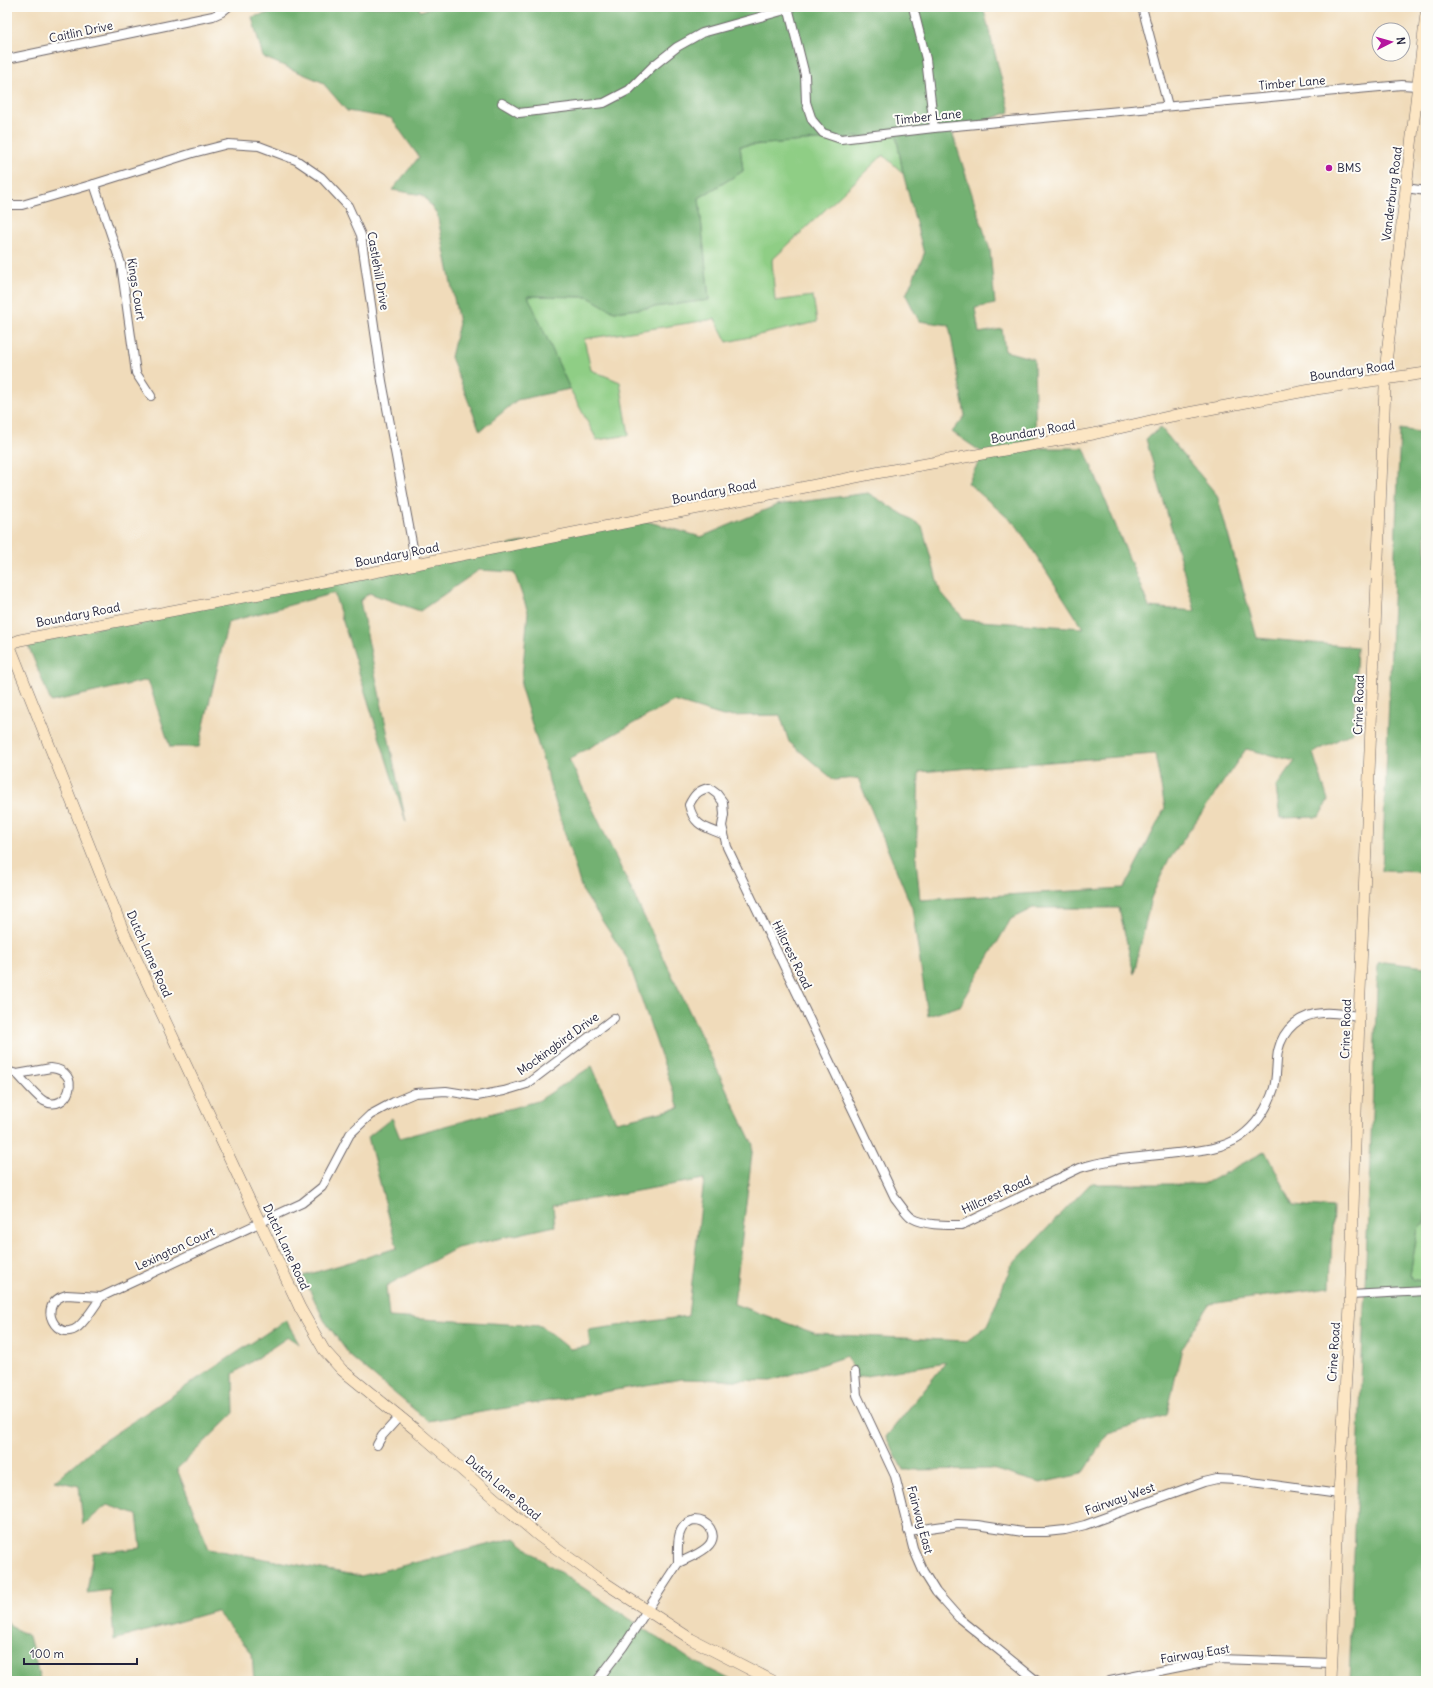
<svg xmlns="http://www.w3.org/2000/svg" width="1433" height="1688" font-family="Delius,sans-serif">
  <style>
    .green { fill: #8fce85; stroke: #587860 }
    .forest { fill: #73b172; stroke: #4a6a56; fill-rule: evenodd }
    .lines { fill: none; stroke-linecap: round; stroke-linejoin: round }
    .street-casing { stroke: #6a6367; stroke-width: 10 }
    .secondary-casing { stroke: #6a6367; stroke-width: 12 }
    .street { stroke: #fff; stroke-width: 8 }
    .secondary { stroke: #fce6c4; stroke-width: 11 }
    .poi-dot { fill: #b5179e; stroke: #fdfcf7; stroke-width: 1.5 }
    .labels { text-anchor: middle; stroke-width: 4; stroke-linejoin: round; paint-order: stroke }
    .street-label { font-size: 12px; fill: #22223b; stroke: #fdfcf7 }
    .poi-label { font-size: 12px; fill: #22223b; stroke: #fdfcf7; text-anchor: start }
  </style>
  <rect width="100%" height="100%" fill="#fdfcf7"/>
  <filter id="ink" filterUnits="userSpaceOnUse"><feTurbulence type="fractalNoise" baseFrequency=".025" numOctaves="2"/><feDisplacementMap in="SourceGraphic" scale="8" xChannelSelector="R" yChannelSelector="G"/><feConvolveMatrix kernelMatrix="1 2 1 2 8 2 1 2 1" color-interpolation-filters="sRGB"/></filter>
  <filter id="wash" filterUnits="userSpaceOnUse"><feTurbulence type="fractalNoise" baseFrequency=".012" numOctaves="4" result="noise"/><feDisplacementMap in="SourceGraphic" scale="16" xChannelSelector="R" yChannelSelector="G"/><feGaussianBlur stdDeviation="0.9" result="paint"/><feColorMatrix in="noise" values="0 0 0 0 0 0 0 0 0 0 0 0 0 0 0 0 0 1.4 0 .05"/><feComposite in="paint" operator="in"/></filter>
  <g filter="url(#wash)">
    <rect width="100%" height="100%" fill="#f0dbba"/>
    <g class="green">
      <path d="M896,134L903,173L883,155L772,260L775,301L813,296L817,322L727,342L715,319L584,339L591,370L620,382L629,435L597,440L570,389L527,296L588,297L615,312L709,300L699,198L743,171L740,146Z"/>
      <path d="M1426,1220V1281L1415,1280L1410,1275L1418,1229Z"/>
    </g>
    <g class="forest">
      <path d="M295,7H419L420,11L433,7H983L1010,112L952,132L990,250L995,304L975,308L979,333L1002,329L1005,351L1034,359L1036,448H1084L1149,607L1195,611L1146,439L1161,428L1217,495L1257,638L1357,647L1353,732L1313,753L1328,800L1319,817L1280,818L1276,787L1295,761L1246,749L1167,863L1151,898L1134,974L1119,908H1033L1011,919L960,1006L928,1016L912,908L858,778L834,780L789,742L780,715L723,716L674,701L569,759L753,1145L734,1304L817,1334L967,1341L987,1326L1011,1266L1090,1184H1204L1266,1151L1293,1205L1333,1208L1330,1287L1210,1304L1182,1348L1167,1415L1108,1433L1082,1474L1040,1483L992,1469L903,1470L886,1437L946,1362L856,1378L847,1356L771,1381L682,1379L428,1421L351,1357L324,1320L303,1276L397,1248L368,1137L392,1118L400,1138L538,1101L592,1066L616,1122L679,1108L628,960L582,890L521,688L528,612L514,572L479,570L420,611L369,593L360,601L406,822L334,593L228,622L199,747H170L148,680L51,702L28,645L120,622L639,519L701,537L777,505L868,493L922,526L940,591L965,620L1083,628L1017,526L968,483L983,453L952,432L965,416L949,325L919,321L906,295L924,254L903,173L896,134L740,146L743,171L699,198L709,300L614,312L588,297L528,296L570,389L517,400L480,431L451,357L459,323L437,214L423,195L392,190L419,157L391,118L347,111L322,82L263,57L252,17ZM1155,754L1165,808L1124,888L920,900L916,859L919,772ZM704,1179L688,1316L588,1330L590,1346L570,1349L541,1326L389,1317L386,1286L457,1248L555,1226L553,1206Z"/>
      <path d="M1400,429L1426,433V872L1382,871Z"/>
      <path d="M1384,962L1425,967L1426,969V1220L1418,1229L1410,1275L1415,1280L1426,1281V1681H1349L1378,963Z"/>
      <path d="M286,1320L299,1344L288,1337L233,1374L234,1413L177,1469L209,1549L361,1576L515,1538L536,1556L691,1660L733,1681H254L252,1653L216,1611L114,1640L110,1590L87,1593L93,1553L141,1548L137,1515L107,1505L83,1525L79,1486L55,1481L96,1446Z"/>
      <path d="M7,1620L10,1626L29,1636L40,1679L37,1681H7Z"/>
    </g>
  </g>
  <g filter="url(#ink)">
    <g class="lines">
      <defs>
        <g id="street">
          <path d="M788,7L805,75L806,102L812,120L823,133L841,139L934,128L1402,85L1417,86"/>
          <path d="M913,7L926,59L934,128"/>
          <path d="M1142,7L1168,106"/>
          <path d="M7,59L213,16L222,12L228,7"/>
          <path d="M502,103L519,113L604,103L629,90L653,66L677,47L702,33L789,9"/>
          <path d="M94,184L121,264L136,373L151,396"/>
          <path d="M1406,188L1426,191"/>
          <path d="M7,205H22L94,184L193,153L228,144L259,146L296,160L321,177L348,206L361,235L382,381L416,564"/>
          <path d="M724,835C706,827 694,827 689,805C694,795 698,790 709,788L717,794L723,802L724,815L722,826L727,847L895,1198C900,1204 906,1214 912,1218C926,1226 947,1225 962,1225L1080,1168C1110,1158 1144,1157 1176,1153C1196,1151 1223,1149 1240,1137C1257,1125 1268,1107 1274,1088C1277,1076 1276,1063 1278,1051C1283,1029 1300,1014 1323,1013C1335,1012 1347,1015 1359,1016"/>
          <path d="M51,1068C84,1071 68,1114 44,1101C37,1097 24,1081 17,1074Z"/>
          <path d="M7,1071L17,1074"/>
          <path d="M66,1295L101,1297C94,1307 87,1319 78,1327C58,1344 34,1304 66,1295Z"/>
          <path d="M1350,1295L1426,1291"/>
          <path d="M101,1297L302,1203L322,1187L350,1134L370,1115L394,1102L415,1093L446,1091L477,1096L504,1091L527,1084L614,1018"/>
          <path d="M855,1372L857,1395L895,1476L913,1548L923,1571L936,1592L959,1618L1037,1681"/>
          <path d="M377,1445L382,1436L400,1416"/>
          <path d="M694,1520C700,1520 706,1522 710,1528C722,1547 690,1557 678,1563C678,1546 675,1525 694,1520Z"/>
          <path d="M908,1531L958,1524L977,1525L1023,1532H1046L1065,1530L1085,1525L1204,1482L1217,1479L1237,1480L1339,1494"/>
          <path d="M597,1681L623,1647L678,1563"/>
          <path d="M1110,1681L1219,1659L1332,1663"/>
        </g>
        <g id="secondary">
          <path d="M7,639L124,933L300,1308L324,1350L342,1370L416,1430L494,1498L539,1536L596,1577L691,1639L773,1681"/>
          <path d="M7,648L15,642L20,640L416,564L876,473L1093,434L1172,416L1316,389L1426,373"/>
          <path d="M1331,1681L1339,1494L1350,1307L1359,1016L1386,363L1426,14"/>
        </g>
      </defs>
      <use href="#street" class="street-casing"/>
      <use href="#secondary" class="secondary-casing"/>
      <use href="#street" class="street"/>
      <use href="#secondary" class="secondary"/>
    </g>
  </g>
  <circle class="poi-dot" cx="1329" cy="168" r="4"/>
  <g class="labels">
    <g class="street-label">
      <text transform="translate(81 32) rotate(-12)" y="4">Caitlin Drive</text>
      <text transform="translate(1292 83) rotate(-5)" y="4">Timber Lane</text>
      <text transform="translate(928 117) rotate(-6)" y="4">Timber Lane</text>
      <text transform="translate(1392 194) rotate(-83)" y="4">Vanderburg Road</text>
      <text transform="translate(378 271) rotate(80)" y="4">Castlehill Drive</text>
      <text transform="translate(136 289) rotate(81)" y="4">Kings Court</text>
      <text transform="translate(1352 371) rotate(-8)" y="4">Boundary Road</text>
      <text transform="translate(1033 432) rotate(-10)" y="4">Boundary Road</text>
      <text transform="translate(714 492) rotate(-11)" y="4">Boundary Road</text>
      <text transform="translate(397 555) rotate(-11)" y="4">Boundary Road</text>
      <text transform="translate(78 615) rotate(-11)" y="4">Boundary Road</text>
      <text transform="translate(1359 705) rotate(-88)" y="4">Crine Road</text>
      <text transform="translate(149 954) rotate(66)" y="4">Dutch Lane Road</text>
      <text transform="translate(792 955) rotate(64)" y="4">Hillcrest Road</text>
      <text transform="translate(1346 1029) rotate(-88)" y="4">Crine Road</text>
      <text transform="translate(558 1044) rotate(-36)" y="4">Mockingbird Drive</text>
      <text transform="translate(996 1195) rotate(-25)" y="4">Hillcrest Road</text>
      <text transform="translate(286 1247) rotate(65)" y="4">Dutch Lane Road</text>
      <text transform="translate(175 1249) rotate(-25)" y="4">Lexington Court</text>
      <text transform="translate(1334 1352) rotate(-86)" y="4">Crine Road</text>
      <text transform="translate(503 1488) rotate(40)" y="4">Dutch Lane Road</text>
      <text transform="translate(1120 1499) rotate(-20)" y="4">Fairway West</text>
      <text transform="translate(920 1520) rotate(75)" y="4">Fairway East</text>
      <text transform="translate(1195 1654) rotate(-9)" y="4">Fairway East</text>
    </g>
    <g class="poi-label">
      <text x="1337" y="172">BMS</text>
    </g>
  </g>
  <rect width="1433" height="1688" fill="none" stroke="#fdfcf7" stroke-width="24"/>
  <g transform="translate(1391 42) rotate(84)"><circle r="19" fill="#fdfcf7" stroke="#a5a5ac"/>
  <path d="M0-3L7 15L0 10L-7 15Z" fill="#b5179e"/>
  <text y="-6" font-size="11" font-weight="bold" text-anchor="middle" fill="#22223b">N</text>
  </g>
  <path d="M24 1658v6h113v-6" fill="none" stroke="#22223b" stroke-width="2"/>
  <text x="30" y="1658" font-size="12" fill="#22223b" stroke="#fdfcf7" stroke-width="3" paint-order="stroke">100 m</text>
</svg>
